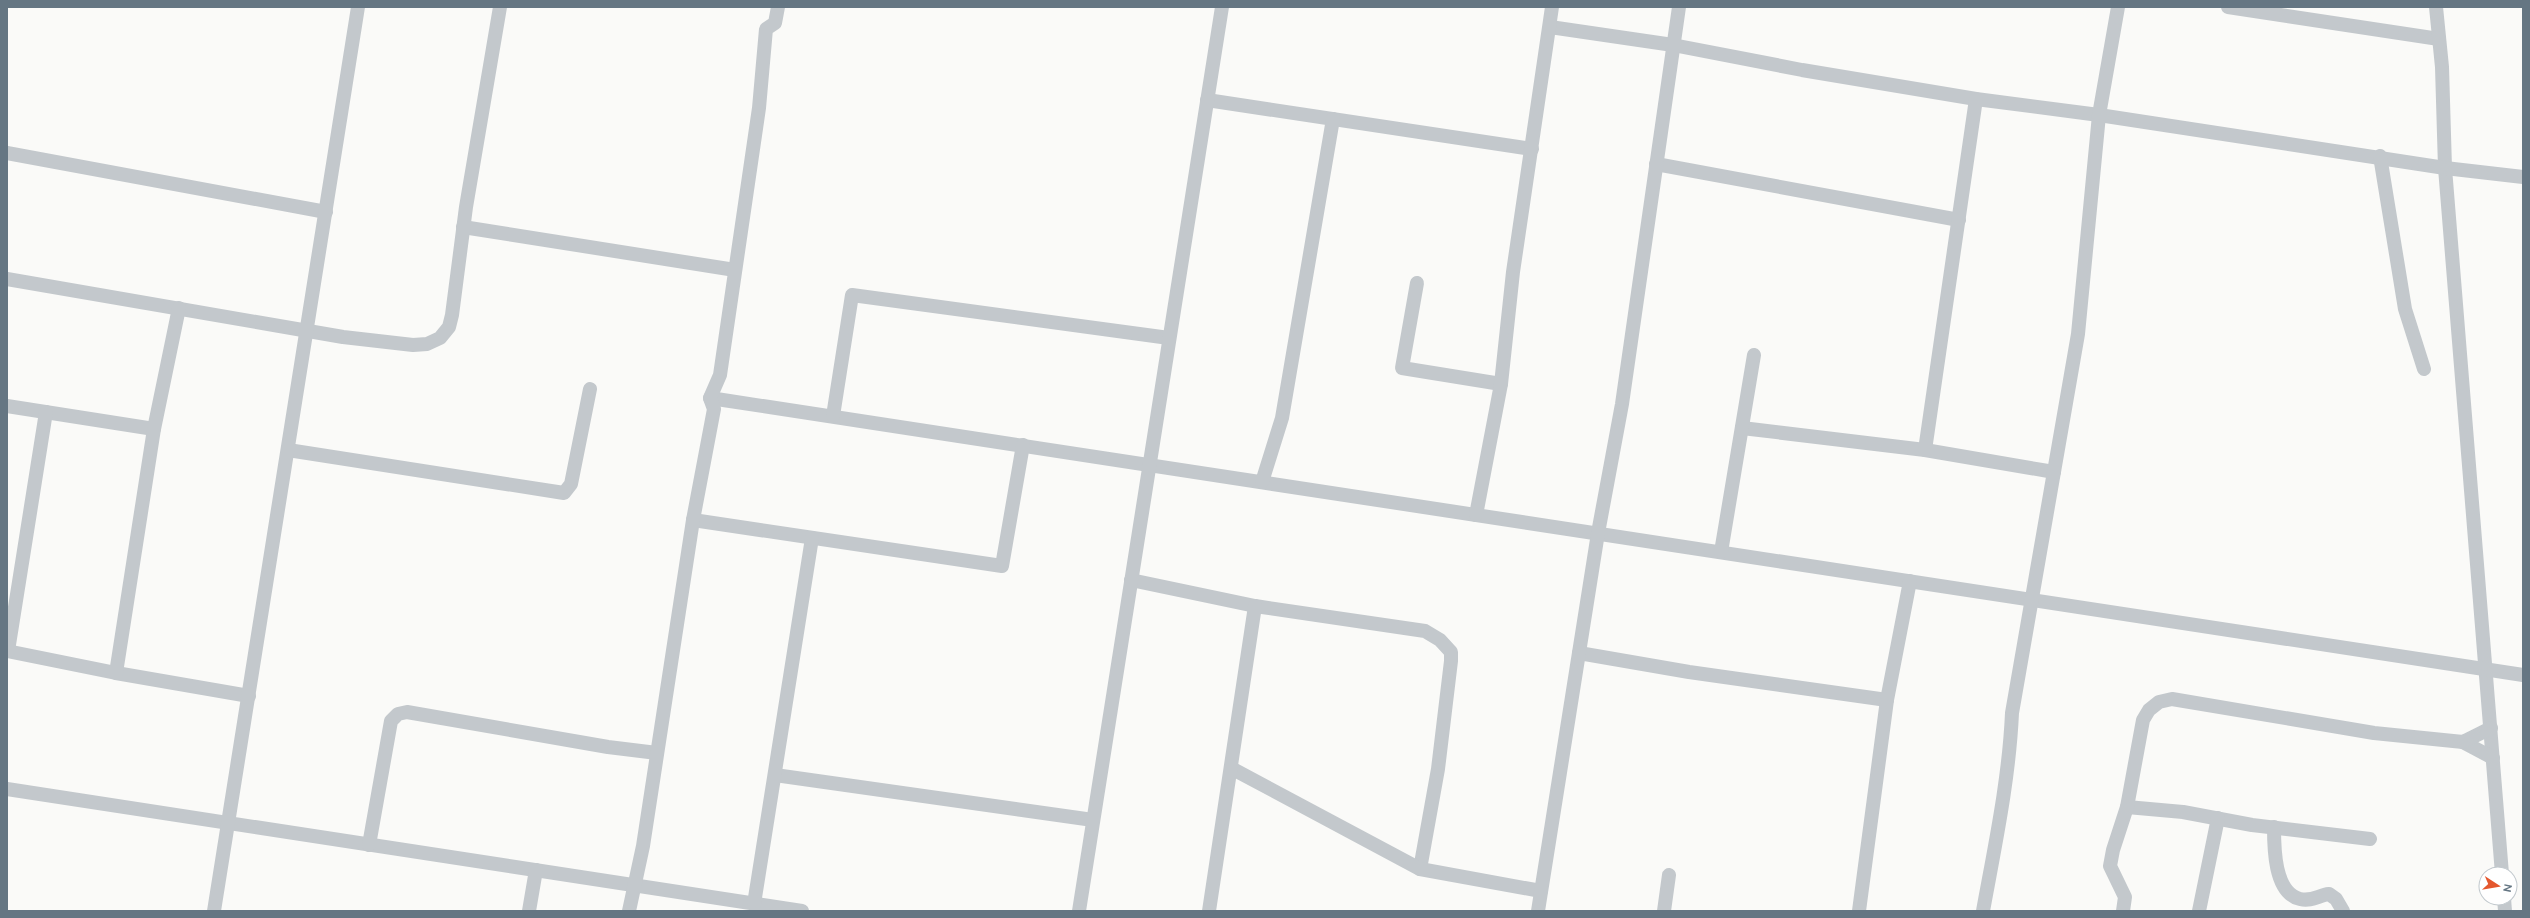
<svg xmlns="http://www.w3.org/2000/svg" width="2530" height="918" font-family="Ubuntu,sans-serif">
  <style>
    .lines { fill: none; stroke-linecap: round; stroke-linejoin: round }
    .minor { stroke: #c3c8cc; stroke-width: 14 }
  </style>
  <rect width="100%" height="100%" fill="#fafaf8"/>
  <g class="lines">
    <g class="minor">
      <path d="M2228,7L2439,39"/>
      <path d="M2436,7L2442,67L2445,168L2502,874"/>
      <path d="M1550,27L1673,45L1802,70L1976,99L2099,115L2445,168L2523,177"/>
      <path d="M1207,100L1532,149"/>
      <path d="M7,153L326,212"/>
      <path d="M2380,156L2405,309L2424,369"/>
      <path d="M1656,164L1959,220"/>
      <path d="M463,227L735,270"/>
      <path d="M7,279L343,337L413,345L427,344L440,338L449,327L452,315L466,207L500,7"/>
      <path d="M1417,283L1402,368L1501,384"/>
      <path d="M710,398L2523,675"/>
      <path d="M7,406L154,429"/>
      <path d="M833,416L852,295L1169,338"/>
      <path d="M1742,428L1925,450L2054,472"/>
      <path d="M288,450L564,493L571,484L590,389"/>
      <path d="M1925,450L1976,99"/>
      <path d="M1262,482L1282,418L1333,119"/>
      <path d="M1476,515L1501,384L1513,272L1552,7"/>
      <path d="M693,520L1002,566L1023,445"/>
      <path d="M1721,552L1754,355"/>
      <path d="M1131,580L1255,606L1425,631L1440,640L1451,652V661L1438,769L1420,869"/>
      <path d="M7,651L116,673L249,696"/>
      <path d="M8,651L46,412"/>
      <path d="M1579,653L1689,672L1887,700"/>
      <path d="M116,673L154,429L179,308"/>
      <path d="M2463,742L2493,758"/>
      <path d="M1231,768L1420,869L1541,891"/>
      <path d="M775,775L1093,820"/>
      <path d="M7,789L802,911"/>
      <path d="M2127,807L2183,812L2252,825L2370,839"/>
      <path d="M2274,827C2274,847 2274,893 2300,899C2312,902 2319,895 2329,894L2336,899L2343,911"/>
      <path d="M369,845L391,721L398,714L407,712L608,747L657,753"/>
      <path d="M2504,898L2505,911"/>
      <path d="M754,904L812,538"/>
      <path d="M214,911L358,7"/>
      <path d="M529,911L536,870"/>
      <path d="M629,911L643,846L693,520L714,409L710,398L720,375L759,108L766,29L775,23L778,7"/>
      <path d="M1079,911L1222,7"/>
      <path d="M1209,911L1255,606"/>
      <path d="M1538,911L1598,533L1622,404L1679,7"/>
      <path d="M1664,911L1669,875"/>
      <path d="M1859,911L1887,700L1910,581"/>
      <path d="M1983,911C1995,845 2009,780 2012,713L2078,334L2099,115L2118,7"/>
      <path d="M2123,911L2125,897L2110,866L2113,850L2127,807L2143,720L2149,710L2159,702L2172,699L2374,733L2463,742L2491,728"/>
      <path d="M2199,911L2218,818"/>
    </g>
  </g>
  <rect width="2530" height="918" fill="none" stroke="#657683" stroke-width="16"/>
  <g transform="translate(2498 886) rotate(102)"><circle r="19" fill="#ffffff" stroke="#c1c8cd"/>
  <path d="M0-3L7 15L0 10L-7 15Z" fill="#e4572e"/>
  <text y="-6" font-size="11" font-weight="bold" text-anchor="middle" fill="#657683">N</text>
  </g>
</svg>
